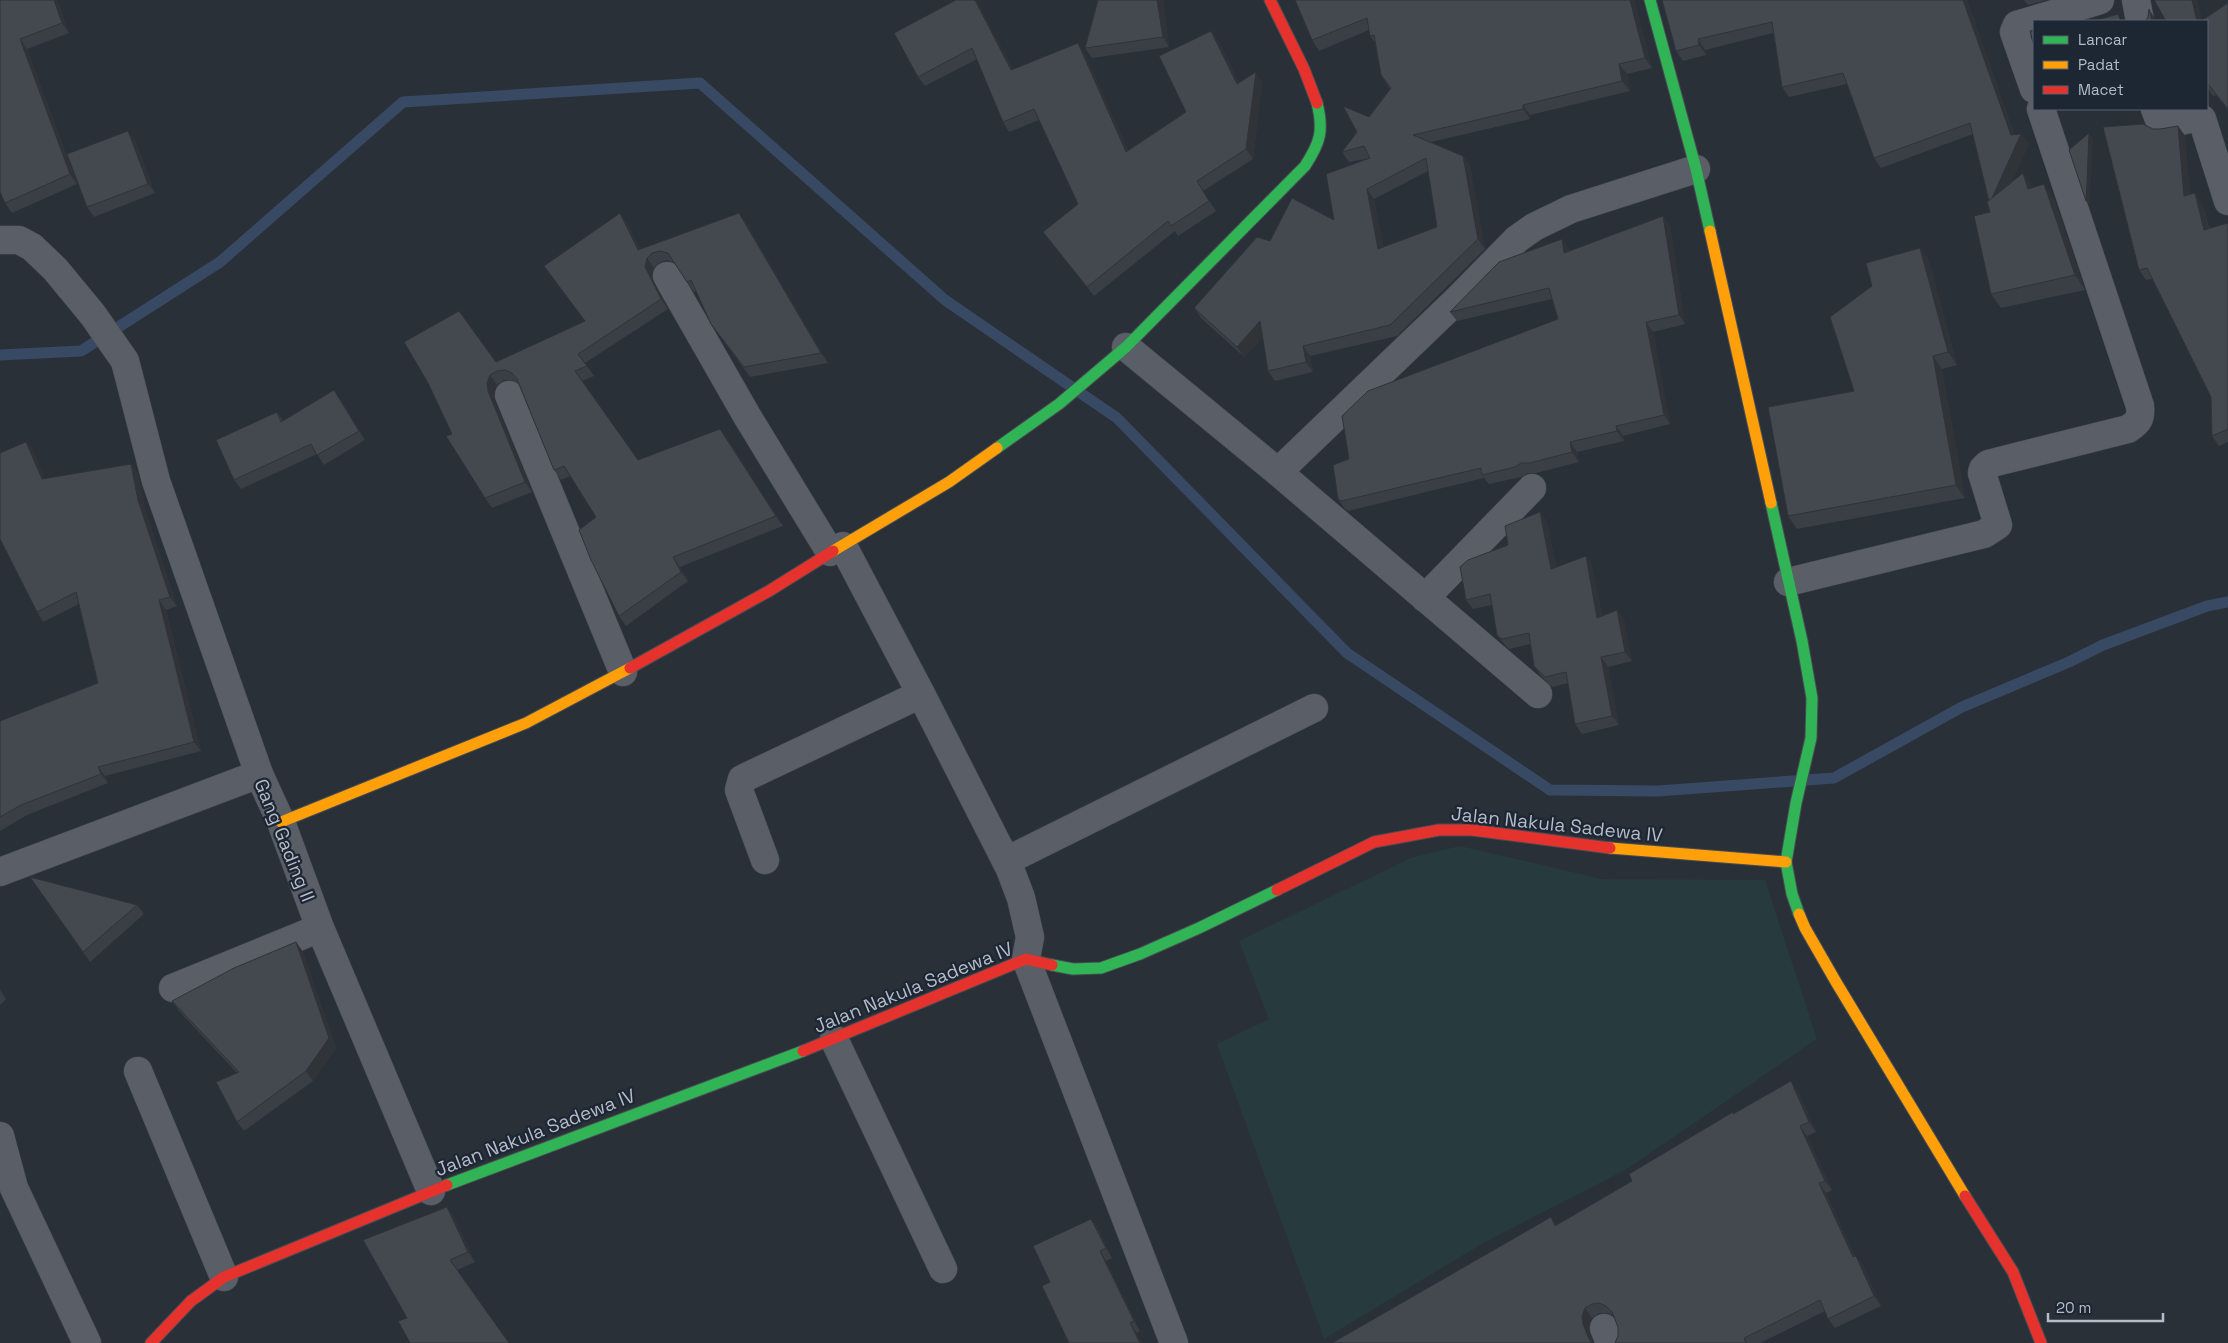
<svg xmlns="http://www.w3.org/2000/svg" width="2228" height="1343" font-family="'Space Grotesk',sans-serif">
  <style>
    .green { fill: #273a3e }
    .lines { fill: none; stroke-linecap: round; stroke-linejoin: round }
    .stream { stroke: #384963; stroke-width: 11 }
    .street-casing { stroke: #484c53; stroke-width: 29 }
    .fast-casing { stroke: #484c53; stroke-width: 13 }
    .slow-casing { stroke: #484c53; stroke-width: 13 }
    .jam-casing { stroke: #484c53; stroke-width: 13 }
    .street { stroke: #5a5e66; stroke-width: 28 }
    .fast { stroke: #30b455; stroke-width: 11 }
    .slow { stroke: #ff9f0a; stroke-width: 11 }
    .jam { stroke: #e5322d; stroke-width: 11 }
    .wall { fill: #3a3f45; fill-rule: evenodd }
    .shaded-wall { fill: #303338 }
    .building { fill: #444950; stroke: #303338; fill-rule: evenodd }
    .labels { text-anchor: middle; stroke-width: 4.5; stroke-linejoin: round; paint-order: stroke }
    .street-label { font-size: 19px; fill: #b4bcc9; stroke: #1d2633 }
  </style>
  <rect width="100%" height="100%" fill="#2a3038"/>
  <path class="green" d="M1460,846L1602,879L1765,880L1817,1039L1627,1169L1485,1242L1324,1339L1217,1044L1269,1019L1239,941L1413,857Z"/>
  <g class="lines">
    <path class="stream" d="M0,355L81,351L220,262L403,102L700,83L945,300L1117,418L1347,653L1550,790L1658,791L1834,778L1962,707L2069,662L2103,645L2207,606L2228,602"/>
    <defs>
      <g id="street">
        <path d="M2136,0L2140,21"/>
        <path d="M2034,89L2014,32L2017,25L2100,0"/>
        <path d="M2155,109L2161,124H2167L2198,117L2202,119L2228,201"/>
        <path d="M0,240H19L32,247L55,269L93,315L125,361L156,481L259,774L281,822L320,928L431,1191"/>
        <path d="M667,276L747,416L830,552"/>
        <path d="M1126,347L1278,472L1538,694"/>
        <path d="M509,395L623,672"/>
        <path d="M1278,472L1458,299L1517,239L1534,227L1571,209L1696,169"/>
        <path d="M843,546L921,694L1010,869L1021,898L1030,937L1026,959L1174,1343"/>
        <path d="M1788,582L1984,534L1998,525L1982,473L1983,469L1988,464L2128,429C2139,422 2141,418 2140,406L2041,109"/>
        <path d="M1425,598L1532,488"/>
        <path d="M765,860L739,790L742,779L921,694"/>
        <path d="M1006,861L1314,708"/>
        <path d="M0,872L259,774"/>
        <path d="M173,988L320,928"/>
        <path d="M834,1039L943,1269"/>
        <path d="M138,1071L224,1277"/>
        <path d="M0,1136L14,1188L87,1343"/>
        <path d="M1604,1328L1610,1343"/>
      </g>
      <g id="fast">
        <path d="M1650,0L1696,169L1710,231"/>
        <path d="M997,448L1059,404L1126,347L1305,166C1320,143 1324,131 1317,103"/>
        <path d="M1771,503L1802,641L1812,698L1811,738L1796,803L1786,862L1792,894L1799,914"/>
        <path d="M1052,965L1073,969L1101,968L1140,954L1199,928L1277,890"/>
        <path d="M447,1185L803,1051"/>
      </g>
      <g id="slow">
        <path d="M1710,231L1771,503"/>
        <path d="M833,551L949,482L997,448"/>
        <path d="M281,822L526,723L630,668"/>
        <path d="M1610,848L1786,862"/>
        <path d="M1799,914L1805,928L1836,982L1965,1196"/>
      </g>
      <g id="jam">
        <path d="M1270,0L1304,69L1317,103"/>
        <path d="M630,668L769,591L833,551"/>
        <path d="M1277,890L1374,842L1439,830H1472L1610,848"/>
        <path d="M803,1051L1026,959L1052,965"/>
        <path d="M1965,1196L2013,1272L2041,1343"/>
        <path d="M151,1343L191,1301L224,1277L447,1185"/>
      </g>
    </defs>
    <use href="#street" class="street-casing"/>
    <use href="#fast" class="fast-casing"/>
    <use href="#slow" class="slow-casing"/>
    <use href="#jam" class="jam-casing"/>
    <use href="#street" class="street"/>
    <use href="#fast" class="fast"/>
    <use href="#slow" class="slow"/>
    <use href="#jam" class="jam"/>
  </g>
  <g class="wall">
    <path d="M0,0H57L69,33L27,49L77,184L12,213L5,203Z"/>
    <path d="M956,0H976L1013,70L1078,43L1084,53L1128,150L1186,112L1218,40L1239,83L1262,82L1253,159L1203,191L1216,211L1178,236L1175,231L1094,296L1050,241L1043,232L1078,204L1039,120L1009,132L1003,122L977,59L925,86L918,77Z"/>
    <path d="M1098,0H1163L1169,47L1092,58L1085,48Z"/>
    <path d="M1295,0L1635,4L1652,68L1627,74L1630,91L1530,115V119L1431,142L1463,156L1470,166L1485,249L1397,336L1310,356L1313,372L1275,381L1268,371L1263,336L1244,357L1201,318L1194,308L1270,241L1334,220L1370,158L1349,162L1342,152L1390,89L1381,75L1375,43L1370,36L1369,30L1319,51L1312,40ZM1428,171L1437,227L1383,247L1374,199Z"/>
    <path d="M1662,0H1967L2014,134L2029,144L2011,183L2033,187L2054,199L2085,290L2001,308L1991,294L1990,212L1989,201L1973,134L1881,168L1874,158L1847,84L1789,97L1782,87L1773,33L1705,50L1706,55L1683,61L1676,51Z"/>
    <path d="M2024,0H2046L2028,5Z"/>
    <path d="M2154,0H2197L2202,21L2228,2V110L2216,95L2213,96L2207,87V21H2166Z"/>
    <path d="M2178,126L2185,136L2190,195L2202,204L2209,228L2228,223V442L2219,446L2212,436L2211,397L2152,279L2146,280L2139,270L2153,129H2160Z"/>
    <path d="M135,140L155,193L94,217L87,207Z"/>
    <path d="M739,213L746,223L828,363L750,377L711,324L696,291L694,292L675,263L667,260L659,263L654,268L651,276L668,309L585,363L594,376L582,381L638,460L727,438L783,526L680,567L688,581L626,626L619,616L596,517L570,476L561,480L554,470L518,383L512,380H504L497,385L494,392V400L532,492L492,508L485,498L452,434L496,362L585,321L544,266L627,223L640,249Z"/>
    <path d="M1663,216L1670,226L1685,324L1653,332L1670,424L1623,436L1624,441L1577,452L1579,462L1536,473H1528L1521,477L1489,484L1484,478L1348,511L1345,509L1338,499L1349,459L1558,319L1552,299L1457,321L1450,312L1562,239L1569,249V252Z"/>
    <path d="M1920,248L1929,261L1957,365L1942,369L1965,498L1797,529L1788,516L1854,391L1872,286Z"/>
    <path d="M341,400L365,440L324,465L317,454L241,489L234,480L277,412L283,421Z"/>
    <path d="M26,442L33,451L44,479L131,464L138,474L145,510L177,606L166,610L201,751L105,776L108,783L27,815L0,831V721L98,683L79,604L43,622L37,612Z"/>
    <path d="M1540,512L1547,522L1556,567L1592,566L1602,616L1617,610L1624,620L1632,661L1608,667L1619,725L1582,734L1575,724L1568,683L1552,687L1541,676L1534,666L1530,644L1509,649L1504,644L1497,635L1492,605L1473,609L1466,600L1508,545Z"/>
    <path d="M30,877L137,905L144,914L90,962Z"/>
    <path d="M296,942L303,952L336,1048L313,1081L244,1131L237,1122V1073L179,1011L172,1001Z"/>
    <path d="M0,990L6,999L0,1005Z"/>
    <path d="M1798,1091L1816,1132L1807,1136L1832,1190L1826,1193L1855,1256H1856L1863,1265L1881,1306L1835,1328L1828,1319L1825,1311L1760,1343H1615L1618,1336V1327L1613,1315L1606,1313H1599L1592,1318L1589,1325V1334L1593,1343H1332L1551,1217L1556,1225L1632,1181L1734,1114Z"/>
    <path d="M454,1217L475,1262L457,1270L407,1318Z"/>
    <path d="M1091,1219L1098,1228L1112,1258L1106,1261L1140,1331L1137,1333L1050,1282Z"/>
  </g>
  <g class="shaded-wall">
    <path d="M54,0H57L69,33L62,23Z"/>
    <path d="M975,0H976L977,2L1018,80L1011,70Z"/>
    <path d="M1157,0H1163L1169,47L1163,37Z"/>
    <path d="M1630,0H1635V4L1652,68L1645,58Z"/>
    <path d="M1963,0H1967L2017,143L2021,134L2029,144L1997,214L1990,203L2011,135Z"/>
    <path d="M2192,0H2197L2202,21H2197Z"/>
    <path d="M2149,9L2155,19L2156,21H2152Z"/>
    <path d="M1211,31L1218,40L1244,94L1237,84Z"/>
    <path d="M20,39L27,49L77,184L70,174Z"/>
    <path d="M1698,39L1705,50L1706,55L1699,45Z"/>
    <path d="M1078,43L1084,53L1133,161L1126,152Z"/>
    <path d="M1619,64L1627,74L1630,91L1622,81Z"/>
    <path d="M1256,72L1262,82L1253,159L1246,149Z"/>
    <path d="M1523,105L1530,115V119L1523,109Z"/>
    <path d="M2178,126L2185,136L2191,206L2184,196Z"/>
    <path d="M128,131L135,140L155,193L148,184Z"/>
    <path d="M2089,133L2093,138L2090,206L2086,201Z"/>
    <path d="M1463,156L1470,166L1485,249L1478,239Z"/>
    <path d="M2023,173L2033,187L2028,189Z"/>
    <path d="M2044,184L2054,199L2085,290L2075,275Z"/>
    <path d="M1367,189L1374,199L1385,259L1378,249Z"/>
    <path d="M2195,193L2202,204L2211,240L2204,230Z"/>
    <path d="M620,213L627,223L645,259L638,250Z"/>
    <path d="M739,213L746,223L828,363L821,353Z"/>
    <path d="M1663,216L1670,226L1685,324L1679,315Z"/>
    <path d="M1562,239L1569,249L1571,263L1564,253Z"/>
    <path d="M1920,248L1929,261L1957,365L1948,352Z"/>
    <path d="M647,258L654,268L651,276L668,309L661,299L645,267Z"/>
    <path d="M1260,321L1267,331L1244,357L1237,347Z"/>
    <path d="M1646,322L1653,332L1670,424L1664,415Z"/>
    <path d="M1303,346L1310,356L1313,372L1306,362Z"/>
    <path d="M1933,356L1942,369L1965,498L1956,485Z"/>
    <path d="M490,375L497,385L494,392V400L532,492L525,482L488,391L487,383Z"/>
    <path d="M334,390L341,400L365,440L359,431Z"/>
    <path d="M1616,426L1623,436L1624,441L1617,431Z"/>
    <path d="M720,429L727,438L783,526L776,516Z"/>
    <path d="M26,442L33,451L49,489L42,479Z"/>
    <path d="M1570,442L1577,452L1579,462L1572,452Z"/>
    <path d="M131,464L138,474L145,510L177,606L170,597L138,500Z"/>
    <path d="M1540,512L1547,522L1558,578L1551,569Z"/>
    <path d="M1586,556L1592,566L1604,628L1597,618Z"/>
    <path d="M673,557L680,567L688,581L681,572Z"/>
    <path d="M159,600L166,610L201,751L194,742Z"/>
    <path d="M1617,610L1624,620L1632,661L1625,652Z"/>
    <path d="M1601,657L1608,667L1619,725L1612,716Z"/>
    <path d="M98,767L105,776L108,783L101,774Z"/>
    <path d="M296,942L303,952L336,1048L313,1081L306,1071Z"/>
    <path d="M1791,1081L1798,1091L1816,1132L1809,1122Z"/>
    <path d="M1800,1126L1807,1136L1832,1190L1825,1181Z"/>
    <path d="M1819,1183L1826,1193L1860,1267L1853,1257Z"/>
    <path d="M447,1207L454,1217L475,1262L468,1252Z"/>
    <path d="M1091,1219L1098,1228L1112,1258L1106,1248Z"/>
    <path d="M1100,1251L1106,1261L1140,1331L1134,1321Z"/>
    <path d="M1856,1256L1863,1265L1881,1306L1874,1296Z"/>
    <path d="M1585,1308L1592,1318L1589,1325V1334L1593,1343H1591L1589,1339L1583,1324L1582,1316Z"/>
    <path d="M1130,1323L1137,1333L1142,1343H1140Z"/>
  </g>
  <g class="building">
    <path d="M0,0H54L62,23L20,39L70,174L5,203L0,192Z"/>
    <path d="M956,0H975L1011,70L1078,43L1126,152L1186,112L1159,56L1211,31L1237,84L1256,72L1246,149L1197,181L1209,201L1171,226L1168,221L1087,287L1043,232L1078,204L1034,109L1003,122L972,48L918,77L894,33Z"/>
    <path d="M1098,0H1157L1163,37L1085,48Z"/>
    <path d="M1295,0H1630L1645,58L1619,64L1622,81L1523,105V109L1413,135L1463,156L1478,239L1390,325L1303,346L1306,362L1268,371L1260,321L1237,347L1194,308L1257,237L1270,241L1292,198L1334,220L1326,174L1370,158L1364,146L1342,152L1357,132L1343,106L1369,117L1391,88L1381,75L1374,35L1370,36L1367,18L1312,40ZM1426,158L1437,227L1378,249L1367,189Z"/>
    <path d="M1662,0H1963L2011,135L2021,134L1992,198L1989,201L1970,123L1874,158L1843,73L1782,87L1772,22L1698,39L1699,45L1676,51Z"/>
    <path d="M2154,0H2192L2197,21H2166Z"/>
    <path d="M2228,3V109L2208,84L2207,85V21H2201Z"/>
    <path d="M2149,9L2152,21H2145L2148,17Z"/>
    <path d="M2118,14L2121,21H2094Z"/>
    <path d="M2034,30V45L2030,31Z"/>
    <path d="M2143,124L2153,129H2160L2178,126L2184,196L2195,193L2204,230L2228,223V429L2212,436L2211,397L2147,268L2139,270L2103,127Z"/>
    <path d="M128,131L148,184L87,207L67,154Z"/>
    <path d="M2089,133L2087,184L2086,201L2069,150Z"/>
    <path d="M2023,173L2028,189L2044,184L2075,275L1991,294L1974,216L1990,212L1987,202Z"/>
    <path d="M620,213L638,250L739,213L821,353L744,367L711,324L691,280L687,282L668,253L660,251L652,253L647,258L645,267L661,299L578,354L587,366L575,371L638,460L720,429L776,516L673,557L681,572L619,616L591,560L579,530L596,517L564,466L554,470L517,379L512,373L505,370L497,371L490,375L487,383L488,391L525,482L485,498L446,436L452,434L428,383L404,342L459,311L496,362L585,321L544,266Z"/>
    <path d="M1663,216L1679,315L1646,322L1664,415L1616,426L1617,431L1570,442L1572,452L1530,463H1521L1515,467L1482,475L1481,468L1341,501L1338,499L1333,465L1349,459L1342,416L1368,391L1558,319L1549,288L1450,312L1499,262L1562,239L1564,253Z"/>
    <path d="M1920,248L1948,352L1933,356L1956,485L1788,516L1768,407L1854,391L1830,317L1872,286L1866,263Z"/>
    <path d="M334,390L359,431L317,455L311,444L234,480L216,440L277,412L281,422Z"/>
    <path d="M26,442L42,479L131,464L138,500L170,597L159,600L194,742L98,767L101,774L21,805L0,817V721L98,683L76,592L37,612L0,539V453Z"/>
    <path d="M1540,512L1551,569L1586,556L1597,618L1617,610L1625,652L1601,657L1612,716L1575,724L1566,672L1545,677L1534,666L1529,633L1502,639L1497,635L1490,594L1466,600L1460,567L1468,560L1508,545L1505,526Z"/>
    <path d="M30,877L137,905L83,952Z"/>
    <path d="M296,942L329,1038L306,1071L237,1122L216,1082L239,1072L172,1001L234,968Z"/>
    <path d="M1791,1081L1809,1122L1800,1126L1825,1181L1819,1183L1853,1257L1856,1256L1874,1296L1828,1319L1820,1300L1744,1338L1746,1343H1615L1618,1336V1327L1612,1312L1606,1306L1599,1303L1592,1304L1585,1308L1582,1316L1583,1324L1589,1339L1592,1343H1332L1551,1217L1555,1226L1632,1181L1629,1174L1733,1112V1114Z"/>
    <path d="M447,1207L468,1252L450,1260L509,1343H410L398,1321L407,1318L363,1240Z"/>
    <path d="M1091,1219L1106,1248L1100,1251L1134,1321L1130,1323L1140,1343H1069L1042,1286L1050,1282L1033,1246Z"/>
  </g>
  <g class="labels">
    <g class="street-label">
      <text transform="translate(1557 824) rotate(6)" y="7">Jalan Nakula Sadewa IV</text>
      <text transform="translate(285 840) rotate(68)" y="7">Gang Gading II</text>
      <text transform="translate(913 987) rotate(-22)" y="7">Jalan Nakula Sadewa IV</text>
      <text transform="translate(535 1132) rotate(-21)" y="7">Jalan Nakula Sadewa IV</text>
    </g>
  </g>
  <rect x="2033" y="20" width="175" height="90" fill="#1d2633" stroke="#59626f"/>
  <rect x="2043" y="36" width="25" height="8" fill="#30b455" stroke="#59626f"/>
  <text x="2078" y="45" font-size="15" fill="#b4bcc9">Lancar</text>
  <rect x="2043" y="61" width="25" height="8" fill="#ff9f0a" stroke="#59626f"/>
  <text x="2078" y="70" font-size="15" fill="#b4bcc9">Padat</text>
  <rect x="2043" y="86" width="25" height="8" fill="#e5322d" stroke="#59626f"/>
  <text x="2078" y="95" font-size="15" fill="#b4bcc9">Macet</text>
  <path d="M2048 1313v8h115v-8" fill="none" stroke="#b4bcc9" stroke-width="2.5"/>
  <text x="2056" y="1313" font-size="15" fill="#b4bcc9" stroke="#1d2633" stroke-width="4" paint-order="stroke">20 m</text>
</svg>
